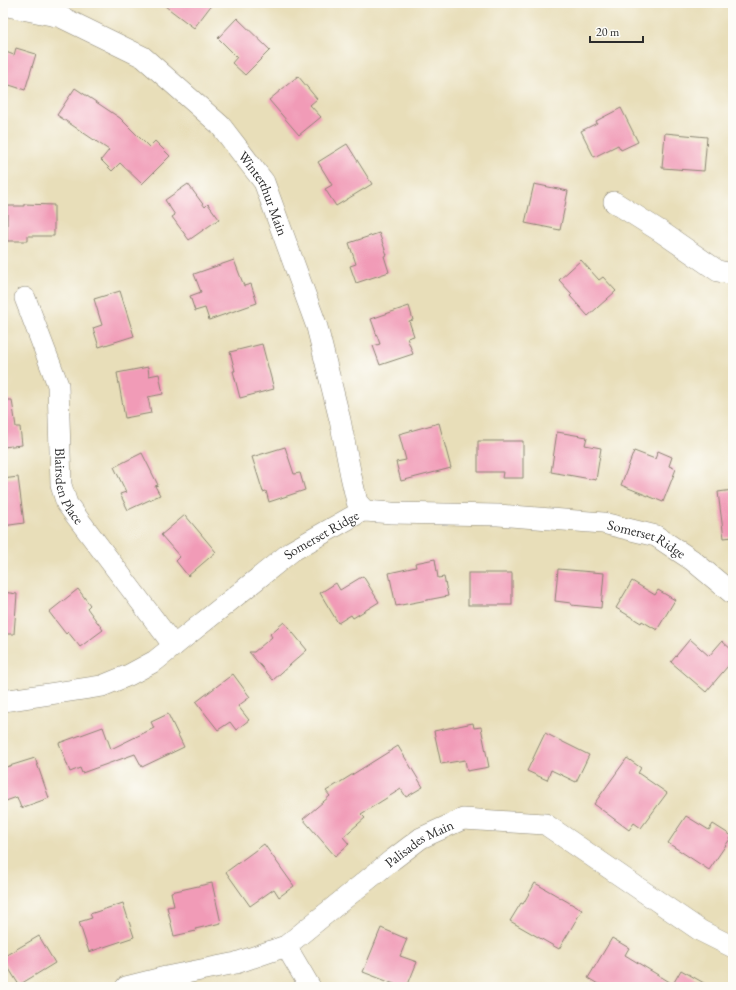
<svg xmlns="http://www.w3.org/2000/svg" width="736" height="990" font-family="'EB Garamond',serif">
  <style>
    .building { fill: #f19bb7 }
    .lines { fill: none; stroke-linecap: round; stroke-linejoin: round }
    .minor-casing { stroke: #8a8472; stroke-width: 22 }
    .minor { stroke: #fff; stroke-width: 21 }
    .labels { text-anchor: middle; stroke-width: 3; stroke-linejoin: round; paint-order: stroke }
    .street-label { font-size: 14px; fill: #2b2b2b; stroke: #fdfcf7 }
  </style>
  <rect width="100%" height="100%" fill="#fdfcf7"/>
  <filter id="ink" filterUnits="userSpaceOnUse"><feTurbulence type="fractalNoise" baseFrequency=".025" numOctaves="2"/><feDisplacementMap in="SourceGraphic" scale="8" xChannelSelector="R" yChannelSelector="G"/><feConvolveMatrix kernelMatrix="1 2 1 2 8 2 1 2 1" color-interpolation-filters="sRGB"/></filter>
  <filter id="wash" filterUnits="userSpaceOnUse"><feTurbulence type="fractalNoise" baseFrequency=".012" numOctaves="4" result="noise"/><feDisplacementMap in="SourceGraphic" scale="16" xChannelSelector="R" yChannelSelector="G"/><feGaussianBlur stdDeviation="0.9" result="paint"/><feColorMatrix in="noise" values="0 0 0 0 0 0 0 0 0 0 0 0 0 0 0 0 0 1.4 0 .05"/><feComposite in="paint" operator="in"/></filter>
  <g filter="url(#wash)">
    <rect width="100%" height="100%" fill="#e8deb9"/>
    <g id="blocks">
      <g class="building">
        <path d="M161,3H213L194,28Z"/>
        <path d="M237,18L270,50L245,75L232,63L237,57L218,38Z"/>
        <path d="M16,48L36,54L25,90L3,83V51L14,55Z"/>
        <path d="M298,76L317,99L310,105L321,117L299,135L269,100Z"/>
        <path d="M75,88L120,118L149,147L155,141L170,156L142,184L120,163L112,171L101,160L109,150L57,115Z"/>
        <path d="M621,108L638,142L621,150L618,145L594,157L581,131L597,123L596,121Z"/>
        <path d="M665,133L707,137L704,171L662,168Z"/>
        <path d="M347,144L372,184L336,206L325,189L332,185L318,162Z"/>
        <path d="M188,184L205,207L208,204L219,219L189,240L172,217L175,215L165,200Z"/>
        <path d="M534,184L568,191L560,230L525,223Z"/>
        <path d="M24,204L54,205V236H28V241H7V206H24Z"/>
        <path d="M379,233L387,255L384,256L389,272L356,283L350,266L356,264L349,243Z"/>
        <path d="M234,260L244,286L251,284L257,303L209,320L205,308L195,311L190,296L201,292L194,274Z"/>
        <path d="M581,260L599,280L603,277L616,291L588,316L570,296L572,294L559,280Z"/>
        <path d="M120,291L134,336L99,347L93,328L102,325L94,299Z"/>
        <path d="M409,306L413,320L409,321L414,336L407,338L413,354L380,365L373,346L380,344L371,319Z"/>
        <path d="M262,344L274,389L240,398L233,371H235L230,352Z"/>
        <path d="M148,367L149,376L159,374L163,394L148,397L151,413L125,418L117,373Z"/>
        <path d="M3,400H12L16,427H20L22,445L3,447Z"/>
        <path d="M439,423L451,468L401,481L396,462L406,460L399,434Z"/>
        <path d="M557,432L587,437L585,445L601,448L596,480L551,472Z"/>
        <path d="M478,441H523V478H502L503,472H478Z"/>
        <path d="M285,447L294,474L300,473L305,490L269,502L266,491L263,492L252,457Z"/>
        <path d="M634,451L655,459L658,451L672,457L669,466L676,469L663,502L621,485Z"/>
        <path d="M142,453L158,485L155,486L160,495L128,510L120,494L126,492L114,467Z"/>
        <path d="M18,477L24,523L3,526V479Z"/>
        <path d="M733,490V537L724,538L718,492Z"/>
        <path d="M185,515L216,552L188,576L176,561L180,557L161,535Z"/>
        <path d="M435,559L438,578L444,577L448,596L396,606L389,573L416,567L415,563Z"/>
        <path d="M558,569L604,573L601,608L571,605V603L555,601Z"/>
        <rect x="468" y="573" width="44" height="32"/>
        <path d="M363,576L379,602L353,618L351,615L338,623L320,593L336,583L340,590Z"/>
        <path d="M632,581L655,595L658,590L675,600L657,630L642,621L641,623L616,608Z"/>
        <path d="M78,589L90,605L87,608L103,630L80,647L68,632L66,634L49,612Z"/>
        <path d="M3,592L17,594L14,634H3Z"/>
        <path d="M284,622L307,650L273,680L249,652H254L272,637L270,634Z"/>
        <path d="M690,639L709,656L722,641L733,651V660L706,692L671,662Z"/>
        <path d="M233,674L250,697L238,706L249,720L236,730L230,722L218,730L196,702Z"/>
        <path d="M168,714L184,747L142,767L135,754L82,773L80,768L70,772L59,743L103,727L111,749L154,728L151,722Z"/>
        <path d="M473,723L474,728L481,727L489,767L467,771L465,760L441,764L434,731Z"/>
        <path d="M545,733L589,755L576,782L551,770L547,780L527,771Z"/>
        <path d="M398,746L423,787L406,797L401,789L361,814L365,818L343,837L349,844L335,856L303,819L330,796L326,791Z"/>
        <path d="M35,758L49,798L21,808L17,797L3,802V768Z"/>
        <path d="M627,758L641,768L638,773L667,793L641,828L634,823L629,830L594,804Z"/>
        <path d="M686,816L709,830L713,824L732,836L709,870L668,843Z"/>
        <path d="M264,844L294,886L279,897L274,889L250,906L226,872Z"/>
        <path d="M212,883L221,923L195,929L196,931L174,936L167,907L174,906L171,892Z"/>
        <path d="M535,883L582,910L559,949L510,921L521,903L523,904Z"/>
        <path d="M123,903L134,937L89,952L79,922L92,918L90,914Z"/>
        <path d="M381,928L407,939L400,956L417,962L407,987H402L363,972Z"/>
        <path d="M39,936L55,963L19,985L3,959V957Z"/>
        <path d="M612,938L629,948L625,955L673,984L681,970L711,987H603L588,978Z"/>
      </g>
    </g>
  </g>
  <g filter="url(#ink)">
    <use href="#blocks" fill-opacity="0" stroke="#8a8472" stroke-width="1"/>
    <g class="lines">
      <defs>
        <g id="minor">
          <path id="s1" d="M3,5L61,17L143,57L220,125L264,182L317,327L340,420L351,476L357,502L364,510"/>
          <path d="M614,202L660,231L718,271L733,274"/>
          <path id="s2" d="M25,298L58,385L61,485L67,504L174,646"/>
          <path id="s3" d="M3,701L102,686L129,675L155,661L292,551L364,510L365,511L392,513L498,515L603,523L656,536L692,560L733,594"/>
          <path d="M286,946L310,987"/>
          <path id="s4" d="M126,987L166,977L236,963L286,946L392,860L421,838L463,819L545,824L701,931L733,947"/>
        </g>
      </defs>
      <use href="#minor" class="minor-casing"/>
      <use href="#minor" class="minor"/>
    </g>
  </g>
  <g class="labels">
    <g class="street-label">
      <text dy="5" stroke="none"><textPath href="#s1" startOffset="335">Winterthur Main</textPath></text>
      <text dy="5" stroke="none"><textPath href="#s2" startOffset="196">Blairsden Place</textPath></text>
      <text dy="5" stroke="none"><textPath href="#s3" startOffset="368">Somerset Ridge</textPath></text>
      <text dy="5" stroke="none"><textPath href="#s3" startOffset="704">Somerset Ridge</textPath></text>
      <text dy="5" stroke="none"><textPath href="#s4" startOffset="334">Palisades Main</textPath></text>
    </g>
  </g>
  <rect width="736" height="990" fill="none" stroke="#fdfcf7" stroke-width="16"/>
  <path d="M590 36v6h53v-6" fill="none" stroke="#2b2b2b" stroke-width="2"/>
  <text x="596" y="36" font-size="12" fill="#2b2b2b" stroke="#fdfcf7" stroke-width="3" paint-order="stroke">20 m</text>
</svg>
